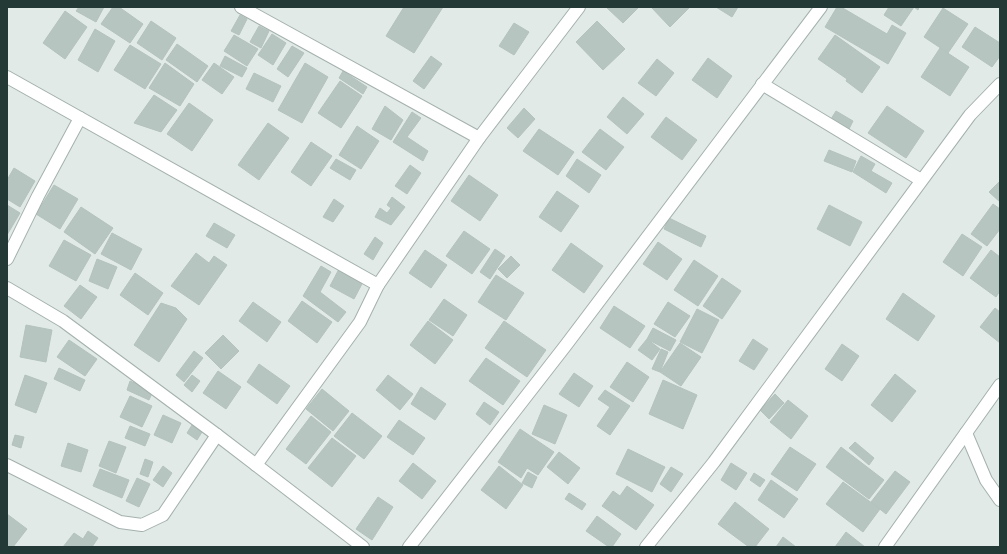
<svg xmlns="http://www.w3.org/2000/svg" width="1007" height="554" font-family="'Open Sans',sans-serif">
  <style>
    .building { fill: #b7c5c0; stroke: #b4c3be }
    .lines { fill: none; stroke-linecap: round; stroke-linejoin: round }
    .street-casing { stroke: #a4b1ae; stroke-width: 14 }
    .street { stroke: #fff; stroke-width: 12 }
  </style>
  <rect width="100%" height="100%" fill="#e1eae7"/>
  <g class="building">
    <path d="M79,7H104L96,22L76,11Z"/>
    <path d="M113,7H119L143,24L130,43L101,24Z"/>
    <path d="M404,7H443L414,53L386,36Z"/>
    <path d="M606,7H639L623,23Z"/>
    <path d="M651,7H690L670,27Z"/>
    <path d="M716,7H738L732,17Z"/>
    <path d="M837,7H841L887,34L892,25L906,33L888,64L825,27Z"/>
    <path d="M889,7H919L918,10L914,7L901,26L884,15Z"/>
    <path d="M943,8L968,24L948,53L924,37Z"/>
    <path d="M65,11L87,27L65,59L43,43Z"/>
    <path d="M240,15L247,19L239,35L231,31Z"/>
    <path d="M151,21L176,38L162,60L137,43Z"/>
    <path d="M597,21L625,49L603,70L576,42Z"/>
    <path d="M514,23L529,32L514,55L499,46Z"/>
    <path d="M259,26L269,31L261,48L250,42Z"/>
    <path d="M975,27L1000,43V56L992,67L962,47Z"/>
    <path d="M95,29L115,41L98,72L78,60Z"/>
    <path d="M272,34L286,43L273,65L258,55Z"/>
    <path d="M234,35L258,49L247,66L224,51Z"/>
    <path d="M835,35L880,67L862,93L846,81L847,79L818,59Z"/>
    <path d="M177,44L208,66L197,82L166,60Z"/>
    <path d="M130,45L161,64L145,89L114,70Z"/>
    <path d="M292,46L304,53L288,77L277,69Z"/>
    <path d="M940,48L969,67L950,96L921,77Z"/>
    <path d="M225,56L247,68L242,77L220,66Z"/>
    <path d="M431,56L442,64L424,89L413,81Z"/>
    <path d="M708,58L732,76L717,98L692,80Z"/>
    <path d="M657,59L674,73L656,96L638,83Z"/>
    <path d="M165,63L194,84L180,106L149,88Z"/>
    <path d="M214,63L234,77L222,94L202,80Z"/>
    <path d="M305,63L328,77L302,123L278,110Z"/>
    <path d="M343,71L367,87L363,94L339,78Z"/>
    <path d="M254,73L281,86L273,102L246,89Z"/>
    <path d="M340,81L362,96L341,128L318,113Z"/>
    <path d="M154,95L177,110L161,132L134,123Z"/>
    <path d="M623,97L644,114L627,134L607,117Z"/>
    <path d="M189,103L213,120L192,151L167,134Z"/>
    <path d="M385,106L403,120L391,140L372,129Z"/>
    <path d="M887,106L924,131L906,158L868,133Z"/>
    <path d="M524,108L535,119L518,138L507,128Z"/>
    <path d="M836,111L853,121L849,129L831,119Z"/>
    <path d="M412,112L421,118L407,137L428,151L423,161L393,142Z"/>
    <path d="M666,117L697,140L682,160L651,137Z"/>
    <path d="M268,123L289,138L259,180L238,165Z"/>
    <path d="M357,126L379,141L361,169L339,155Z"/>
    <path d="M539,129L574,152L558,175L523,151Z"/>
    <path d="M600,129L624,147L606,170L582,152Z"/>
    <path d="M311,142L332,156L311,186L291,172Z"/>
    <path d="M829,150L856,161L852,172L824,161Z"/>
    <path d="M861,156L875,164L871,171L892,183L886,193L853,172Z"/>
    <path d="M336,159L356,170L350,180L330,168Z"/>
    <path d="M577,159L601,175L589,193L566,176Z"/>
    <path d="M410,165L421,173L407,194L395,186Z"/>
    <path d="M14,168L35,181L20,207L7,199V180Z"/>
    <path d="M469,175L498,195L480,221L451,201Z"/>
    <path d="M1000,181V202L989,192Z"/>
    <path d="M54,185L78,199L60,229L36,214Z"/>
    <path d="M557,191L579,206L561,232L539,217Z"/>
    <path d="M392,197L405,207L391,225L375,217L380,208L387,213L391,208L387,205Z"/>
    <path d="M334,199L344,206L333,222L323,217Z"/>
    <path d="M993,204L1000,209V229L987,246L971,234Z"/>
    <path d="M7,205L20,213L7,235Z"/>
    <path d="M829,205L862,222L850,246L817,229Z"/>
    <path d="M81,207L113,228L95,254L64,232Z"/>
    <path d="M669,218L706,236L701,247L664,229Z"/>
    <path d="M214,223L235,235L227,248L206,236Z"/>
    <path d="M464,231L490,249L472,274L446,256Z"/>
    <path d="M112,233L142,249L131,270L101,254Z"/>
    <path d="M962,234L982,247L963,276L943,262Z"/>
    <path d="M375,237L383,243L373,260L364,254Z"/>
    <path d="M64,240L91,255L76,281L49,266Z"/>
    <path d="M658,242L682,259L667,280L643,264Z"/>
    <path d="M571,243L603,266L584,293L552,270Z"/>
    <path d="M495,249L505,256L490,279L480,272Z"/>
    <path d="M425,250L447,265L431,288L409,273Z"/>
    <path d="M991,250L1000,257V291L996,297L970,278Z"/>
    <path d="M196,253L209,263L214,256L227,265L199,305L171,286Z"/>
    <path d="M511,256L520,265L507,278L498,269Z"/>
    <path d="M97,259L117,267L108,289L89,281Z"/>
    <path d="M694,260L718,276L698,306L674,290Z"/>
    <path d="M321,266L331,272L320,292L346,312L338,322L303,296Z"/>
    <path d="M339,269L363,282L354,299L330,286Z"/>
    <path d="M135,273L163,293L148,315L120,295Z"/>
    <path d="M496,275L524,293L506,320L478,302Z"/>
    <path d="M722,278L741,291L722,319L703,306Z"/>
    <path d="M80,285L97,297L81,319L64,306Z"/>
    <path d="M903,293L935,316L918,341L886,319Z"/>
    <path d="M444,299L467,315L453,336L429,320Z"/>
    <path d="M302,301L332,322L317,343L288,321Z"/>
    <path d="M253,302L281,322L267,342L239,321Z"/>
    <path d="M668,302L690,316L675,337L654,324Z"/>
    <path d="M161,303L176,308L187,319L159,362L134,345Z"/>
    <path d="M614,306L645,326L630,348L600,328Z"/>
    <path d="M995,308L1000,312V343L980,327Z"/>
    <path d="M697,309L719,320L702,353L680,342Z"/>
    <path d="M428,321L453,340L435,364L410,345Z"/>
    <path d="M504,321L546,350L527,377L485,348Z"/>
    <path d="M26,325L52,330L46,362L20,357Z"/>
    <path d="M653,328L676,340L670,351L647,339Z"/>
    <path d="M223,335L239,351L221,369L205,353Z"/>
    <path d="M647,339L660,349L652,360L638,350Z"/>
    <path d="M753,339L768,349L754,370L739,361Z"/>
    <path d="M69,340L97,359L85,376L57,357Z"/>
    <path d="M680,343L701,357L681,386L660,372Z"/>
    <path d="M842,344L859,356L842,381L825,369Z"/>
    <path d="M661,349L668,352L660,372L652,369Z"/>
    <path d="M194,351L203,358L184,382L176,375Z"/>
    <path d="M486,358L520,381L503,405L469,381Z"/>
    <path d="M627,362L649,377L633,402L610,387Z"/>
    <path d="M259,364L290,386L277,404L247,382Z"/>
    <path d="M59,368L85,380L80,391L54,379Z"/>
    <path d="M218,371L241,387L226,409L203,393Z"/>
    <path d="M574,373L593,386L579,407L559,394Z"/>
    <path d="M895,374L916,391L892,422L871,405Z"/>
    <path d="M25,375L47,383L36,413L15,405Z"/>
    <path d="M192,375L200,381L192,392L184,385Z"/>
    <path d="M388,375L413,394L400,410L376,390Z"/>
    <path d="M663,380L697,395L683,429L649,414Z"/>
    <path d="M130,381L153,391L149,400L127,390Z"/>
    <path d="M421,387L446,404L435,420L411,404Z"/>
    <path d="M322,389L349,411L333,431L306,409Z"/>
    <path d="M605,390L630,406L610,435L597,426L610,407L598,399Z"/>
    <path d="M775,394L784,403L769,419L760,410Z"/>
    <path d="M130,396L152,406L142,427L120,417Z"/>
    <path d="M788,400L808,416L791,439L770,422Z"/>
    <path d="M484,402L499,412L490,425L476,414Z"/>
    <path d="M544,405L567,415L555,444L532,434Z"/>
    <path d="M352,413L382,436L364,459L334,436Z"/>
    <path d="M163,415L181,423L172,443L154,435Z"/>
    <path d="M311,416L331,432L306,464L286,449Z"/>
    <path d="M399,420L425,438L413,455L387,437Z"/>
    <path d="M192,425L202,432L197,440L187,433Z"/>
    <path d="M130,426L150,434L145,446L125,438Z"/>
    <path d="M520,429L554,452L538,475L527,468L521,478L498,462Z"/>
    <path d="M15,435L24,437L21,448L12,445Z"/>
    <path d="M332,438L356,456L332,487L308,468Z"/>
    <path d="M109,441L126,447L116,473L99,466Z"/>
    <path d="M855,442L874,458L869,465L849,448Z"/>
    <path d="M68,443L88,450L81,472L61,466Z"/>
    <path d="M790,447L816,464L797,491L771,474Z"/>
    <path d="M841,447L884,480L869,499L826,467Z"/>
    <path d="M628,449L665,467L652,492L616,474Z"/>
    <path d="M559,452L580,468L568,484L547,467Z"/>
    <path d="M145,459L153,462L148,477L140,474Z"/>
    <path d="M413,463L436,481L422,499L399,481Z"/>
    <path d="M731,463L747,473L736,490L721,480Z"/>
    <path d="M163,466L172,473L163,487L153,480Z"/>
    <path d="M499,466L523,485L506,509L481,490Z"/>
    <path d="M671,467L683,474L671,492L660,484Z"/>
    <path d="M100,469L129,480L122,498L93,486Z"/>
    <path d="M895,471L910,482L886,514L871,502Z"/>
    <path d="M528,472L537,477L532,488L522,483Z"/>
    <path d="M754,473L765,480L760,487L750,480Z"/>
    <path d="M137,478L150,484L139,507L126,501Z"/>
    <path d="M771,480L798,499L784,518L758,500Z"/>
    <path d="M843,482L880,509L863,532L826,504Z"/>
    <path d="M627,486L654,505L636,530L602,506L613,491L620,496Z"/>
    <path d="M569,493L586,504L582,510L565,499Z"/>
    <path d="M378,497L393,507L372,540L356,529Z"/>
    <path d="M735,502L769,529L755,547H749L718,524Z"/>
    <path d="M7,514L27,529L13,547H7Z"/>
    <path d="M597,516L621,534L612,547H609L586,531Z"/>
    <path d="M88,531L98,538L92,547H63L74,533L83,539Z"/>
    <path d="M846,532L865,547H835Z"/>
    <path d="M783,537L796,547H776Z"/>
  </g>
  <g class="lines">
    <defs>
      <g id="street">
        <path d="M241,7L479,138"/>
        <path d="M7,77L378,285"/>
        <path d="M762,84L921,180"/>
        <path d="M7,259L38,196L80,118"/>
        <path d="M7,288L63,321L217,435L363,547"/>
        <path d="M966,433L986,480L1000,500"/>
        <path d="M7,465L120,522L142,525L163,515L217,435"/>
        <path d="M256,465L360,322L378,285L479,138L579,7"/>
        <path d="M409,547L566,345L821,7"/>
        <path d="M646,547L714,462L970,115L1000,84"/>
        <path d="M885,547L1000,385"/>
      </g>
    </defs>
    <use href="#street" class="street-casing"/>
    <use href="#street" class="street"/>
  </g>
  <rect width="1007" height="554" fill="none" stroke="#233935" stroke-width="16"/>
</svg>
